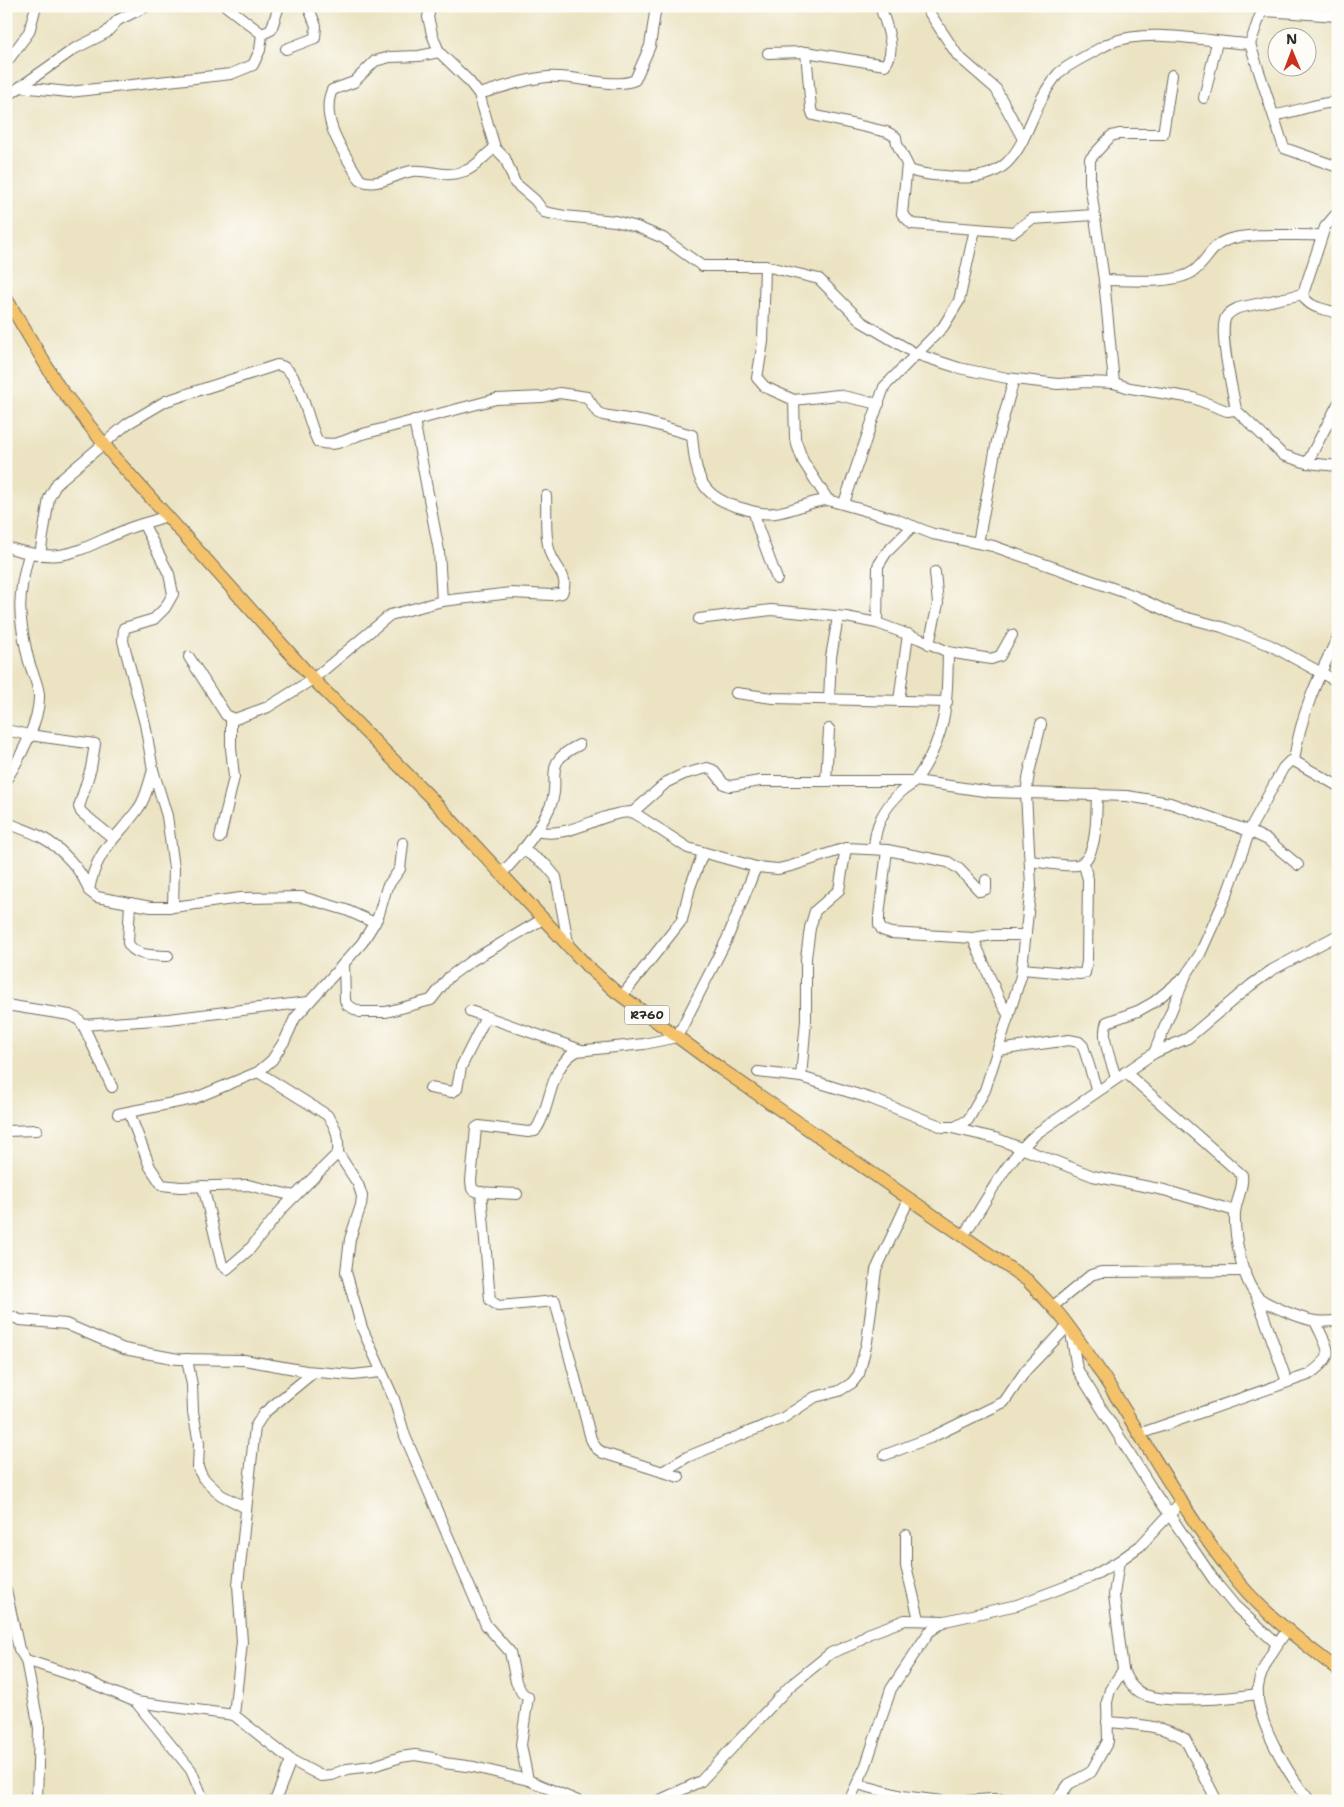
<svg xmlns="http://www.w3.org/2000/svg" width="1344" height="1807" font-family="'Shantell Sans',sans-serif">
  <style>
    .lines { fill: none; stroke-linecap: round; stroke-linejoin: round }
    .minor-casing { stroke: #6e6b60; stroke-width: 12 }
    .major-casing { stroke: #6e6b60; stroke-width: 14 }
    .minor { stroke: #fff; stroke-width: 10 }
    .major { stroke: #f3c26a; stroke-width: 12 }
    .labels { text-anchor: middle; stroke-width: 4; stroke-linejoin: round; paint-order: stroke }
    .shield { fill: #fdfcf7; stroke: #6a6a68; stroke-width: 1 }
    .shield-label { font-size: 12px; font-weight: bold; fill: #2b2b2b }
  </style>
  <rect width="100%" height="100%" fill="#fdfcf7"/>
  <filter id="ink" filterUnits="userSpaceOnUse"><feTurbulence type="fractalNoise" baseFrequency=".02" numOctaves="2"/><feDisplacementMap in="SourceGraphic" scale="10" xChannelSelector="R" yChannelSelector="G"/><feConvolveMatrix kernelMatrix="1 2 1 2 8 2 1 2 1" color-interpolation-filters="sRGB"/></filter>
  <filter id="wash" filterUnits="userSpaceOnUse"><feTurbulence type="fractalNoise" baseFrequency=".0096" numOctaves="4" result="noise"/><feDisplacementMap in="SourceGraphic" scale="20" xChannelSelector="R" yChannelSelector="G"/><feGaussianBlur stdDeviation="1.12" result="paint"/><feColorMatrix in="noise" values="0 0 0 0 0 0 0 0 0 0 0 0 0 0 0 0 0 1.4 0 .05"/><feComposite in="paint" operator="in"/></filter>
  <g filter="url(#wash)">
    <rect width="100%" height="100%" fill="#ebe3c2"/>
  </g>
  <g filter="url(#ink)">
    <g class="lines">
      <defs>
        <g id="minor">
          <path d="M226,6L262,34L271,30L279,6"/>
          <path d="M431,6L428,17L432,34L439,52L468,80L479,94L495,148L505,158L515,183L535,200L544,212L564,216L615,221L637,227L663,238L702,266H765L819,279L862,322L916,354L959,368L1007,378L1058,384L1086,382L1114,383L1130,388L1193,398L1227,411L1236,410L1283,455L1307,463L1338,466"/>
          <path d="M925,6L958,56L996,89L1023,139"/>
          <path d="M1250,44L1284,148L1338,167"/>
          <path d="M286,49L315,38L316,26L308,6"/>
          <path d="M439,52L419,56L390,57L375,61L354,82L332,90C319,120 345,154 360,180C378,188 394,174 412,171C431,169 444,179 465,171C478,166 483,156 495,148"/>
          <path d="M806,52L811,109L813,115L887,132L896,137L897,144L910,170C924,176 940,175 955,177C1030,184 1021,116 1058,74C1063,67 1101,48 1110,43C1148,27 1209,42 1250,44L1261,13L1265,11L1338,16"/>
          <path d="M768,53L806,52L885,65C898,50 885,22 880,6"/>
          <path d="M6,63L29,32L36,6"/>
          <path d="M20,87L69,92L231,74L253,65L260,50L262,34"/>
          <path d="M479,94C501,88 524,79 547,77C573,74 612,90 635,80L650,46L656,6"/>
          <path d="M6,97L74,49L106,33L118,20L147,6"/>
          <path d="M1204,98L1217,42"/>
          <path d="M1274,115C1295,113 1317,102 1338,102"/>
          <path d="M907,164L902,214L912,224L1014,232L1032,219L1094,215"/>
          <path d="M1338,212L1325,227L1303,294C1307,308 1325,309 1338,313"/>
          <path d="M765,266L763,342L757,378L765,387L794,400L795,439L803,461L828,500L895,519L933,534L993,546L1132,595L1173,614L1222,627L1270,645L1338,682"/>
          <path d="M1104,280C1128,280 1175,285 1194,271C1206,262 1212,245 1227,240C1249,232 1297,236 1322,235"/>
          <path d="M1114,383L1104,280L1090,183V159L1111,136L1119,134H1163L1172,75"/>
          <path d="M794,400L838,395L879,404"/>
          <path d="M1236,410C1233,391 1218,332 1226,317C1229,312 1234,310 1238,308L1303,294"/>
          <path d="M414,420L439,551L442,601"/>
          <path d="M1307,463L1338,404"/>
          <path d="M844,503L884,387L943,327L959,301L975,229"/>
          <path d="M754,512L758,528L777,579"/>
          <path d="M144,525L169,574L173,594L165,608L154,619L124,628L123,641L145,724L153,770L167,816L174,868L173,907"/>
          <path d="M913,526L886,553L878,566L877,623L920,639L948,652L991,659L1000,656L1012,635"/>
          <path d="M978,543L997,441L1014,379"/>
          <path d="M6,547C65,565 73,552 125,530C138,524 152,522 166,516"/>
          <path d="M40,555L49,498L57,483L127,424L166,401L277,365C300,366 307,422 318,442C334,447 345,441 359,435L496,399L543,397L559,393L587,397L597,412L603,415L646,422L692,435C696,478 700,498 745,509C754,512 765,515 775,513C793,511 809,501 828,500"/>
          <path d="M699,619L771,610L846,617L877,623"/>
          <path d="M929,644L938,604L935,572"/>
          <path d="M189,657L226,715L235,719L268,707L313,679L390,615L442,601L511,593L552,595L562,593C570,578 556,568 551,555C544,538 547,514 546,496"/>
          <path d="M736,693L773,698L947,702"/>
          <path d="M829,699L831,657L838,617"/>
          <path d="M899,701L908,634"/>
          <path d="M6,730L29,735L95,744L91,768L79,807L81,812L113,838"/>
          <path d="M1294,761C1300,716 1318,677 1338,637"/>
          <path d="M6,780C20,758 40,721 39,695C38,682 31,671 28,658C18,615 17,597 29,554"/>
          <path d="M826,781L829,729"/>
          <path d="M633,812L667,782L684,774L707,768L713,770L724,784L730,786L760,781H916L991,792L1127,796L1170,803L1249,831L1268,840L1298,865"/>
          <path d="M6,822C18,828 31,831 43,838C61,848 83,871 89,891L97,897L151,907H173L241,898L302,897L346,910L375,923"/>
          <path d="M536,831C570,840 599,812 633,812L688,848L756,867L778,869L791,866L846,848L887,850L948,862L959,869L980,891L986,889V880"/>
          <path d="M220,838L234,777L231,748V719"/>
          <path d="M522,849L546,865L556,877L569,948"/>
          <path d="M874,849C875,825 883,809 901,792C905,788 913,785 916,780C947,736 947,704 948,652"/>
          <path d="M887,850L879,916V925L882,930L891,933L973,938L992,935H1026"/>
          <path d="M1030,861C1044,862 1063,867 1077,865C1099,860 1096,811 1097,794"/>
          <path d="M501,874C520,855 539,831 550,807C563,778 539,764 579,745"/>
          <path d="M89,890C97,848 115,841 138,809C146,799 149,782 153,770"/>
          <path d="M130,903L128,943C135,957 154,955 168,956"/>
          <path d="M973,938L999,999L1009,1016"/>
          <path d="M344,963L345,1000L347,1005L360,1012H386L431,1000L449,977L471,961L543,919"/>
          <path d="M1022,969L1079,974L1085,973L1087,961L1088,879L1083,862"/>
          <path d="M622,996L682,920L690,887L703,853"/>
          <path d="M6,1005L70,1015L78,1019L83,1025L112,1087"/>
          <path d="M470,1011L581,1050"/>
          <path d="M83,1025L169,1019L308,1002"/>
          <path d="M998,1050L1069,1040L1079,1042L1083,1046L1097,1091"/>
          <path d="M1154,1053L1186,975L1200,954L1227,894L1252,825L1283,768L1290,761H1294L1338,786"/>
          <path d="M758,1072L801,1077L872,1099L943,1127H955L968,1120L985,1090L1021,976L1031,886L1026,794L1029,773L1041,724"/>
          <path d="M1125,1072L1242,1175C1244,1188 1236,1200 1235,1213C1234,1235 1242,1281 1258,1297C1267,1305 1302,1319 1315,1321C1322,1322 1330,1321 1338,1321"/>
          <path d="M801,1077L806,1020V958L810,928L815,911L839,890L846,848"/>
          <path d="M1116,1078C1112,1063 1100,1037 1107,1022L1138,1011L1154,1002L1182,979"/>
          <path d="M430,1088L452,1092L457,1089L461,1067L486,1017"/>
          <path d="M129,1112L150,1167L162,1185L180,1187L248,1185L295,1196"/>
          <path d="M118,1114L193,1099L258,1072L272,1060L285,1040L295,1018L362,943L378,917L387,887L400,869L403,843"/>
          <path d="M952,1128L995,1138L1093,1176L1164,1190L1235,1211"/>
          <path d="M6,1131L37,1130"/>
          <path d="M338,1153L358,1184L362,1196L361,1205L350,1239L346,1272L362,1328L394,1399L405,1436L486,1625L510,1652L516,1682L522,1693L528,1697L521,1745L528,1780L578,1801"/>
          <path d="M203,1186L222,1265L227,1269L249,1250L283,1208L338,1153C339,1138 337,1127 327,1115L258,1072"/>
          <path d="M481,1192L490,1300L498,1306L555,1301L591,1439L596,1448L603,1453L679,1477"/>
          <path d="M517,1194L478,1192L472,1189L471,1181L476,1128L479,1126L528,1132L535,1131C553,1106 547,1068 577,1051L644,1044L677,1037L727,939L756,867"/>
          <path d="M963,1236C989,1198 1002,1165 1037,1133L1154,1053L1188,1038L1251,985L1272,970L1338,935"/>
          <path d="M1257,1297L1287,1382"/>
          <path d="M1052,1307L1091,1275L1101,1272L1245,1271"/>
          <path d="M6,1314L20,1320L66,1324L124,1349L178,1359L244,1360L306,1371L353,1375L381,1372"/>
          <path d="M1071,1332L1077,1369L1152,1489L1216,1583L1235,1606L1277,1644"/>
          <path d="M187,1359L192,1385L193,1412L199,1443L198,1468L203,1478L221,1495L246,1508"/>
          <path d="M1139,1434L1308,1375C1338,1354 1328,1351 1315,1321"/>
          <path d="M885,1455L930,1438L1004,1402L1026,1370L1068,1326"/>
          <path d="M662,1472L687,1457L783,1418L815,1397L839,1391L852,1383L859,1374L867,1342L876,1270L909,1199"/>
          <path d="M906,1535V1566L919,1619"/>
          <path d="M6,1590L19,1649L26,1660L75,1676L136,1702L191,1770L204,1801"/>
          <path d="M1288,1629C1276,1646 1261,1667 1258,1687C1254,1719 1290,1777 1310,1801"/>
          <path d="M26,1660L39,1728L37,1801"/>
          <path d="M1123,1670C1127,1681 1134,1691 1145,1695C1171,1704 1230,1698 1258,1694"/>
          <path d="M136,1702L234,1715L291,1760L321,1776L332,1775L347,1769L373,1766L401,1757L415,1755L433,1758L444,1763L474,1767L528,1780"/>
          <path d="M234,1715L242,1642L238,1585L255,1427L264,1413L314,1372"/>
          <path d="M1107,1722C1132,1724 1163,1725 1185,1739L1217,1801"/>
          <path d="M857,1784L902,1796L941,1801"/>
          <path d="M275,1801L291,1760"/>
          <path d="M658,1801L701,1781L790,1686L831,1653L853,1644L868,1634L905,1620L945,1621"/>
          <path d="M849,1801L866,1765L891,1689L929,1632L945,1621L1017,1605L1091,1577L1119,1561L1140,1546L1181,1502"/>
          <path d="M964,1801L993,1799L1035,1801"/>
          <path d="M1056,1801L1069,1784L1091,1772L1108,1741L1107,1702L1110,1690L1123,1670L1114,1595L1119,1561"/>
        </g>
        <path id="major" d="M6,298L59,387L115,458L313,679L430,797L587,966L615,991L721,1069L1027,1280C1039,1293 1052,1305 1063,1319C1124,1399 1168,1491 1229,1570C1258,1610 1300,1640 1338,1670"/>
      </defs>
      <use href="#minor" class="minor-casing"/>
      <use href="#major" class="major-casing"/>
      <use href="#minor" class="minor"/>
      <use href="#major" class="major"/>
    </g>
  </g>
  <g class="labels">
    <rect class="shield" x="624.5" y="1005.5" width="45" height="19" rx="4"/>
    <g class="shield-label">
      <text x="647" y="1019">R760</text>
    </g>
  </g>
  <rect width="1344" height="1807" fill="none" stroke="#fdfcf7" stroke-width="25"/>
  <g transform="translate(1292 52) rotate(359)"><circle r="24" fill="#fdfcf7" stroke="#a9a8a5"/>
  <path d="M0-4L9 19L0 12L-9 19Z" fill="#c8321e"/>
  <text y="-8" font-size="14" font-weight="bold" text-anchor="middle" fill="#2b2b2b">N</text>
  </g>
</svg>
